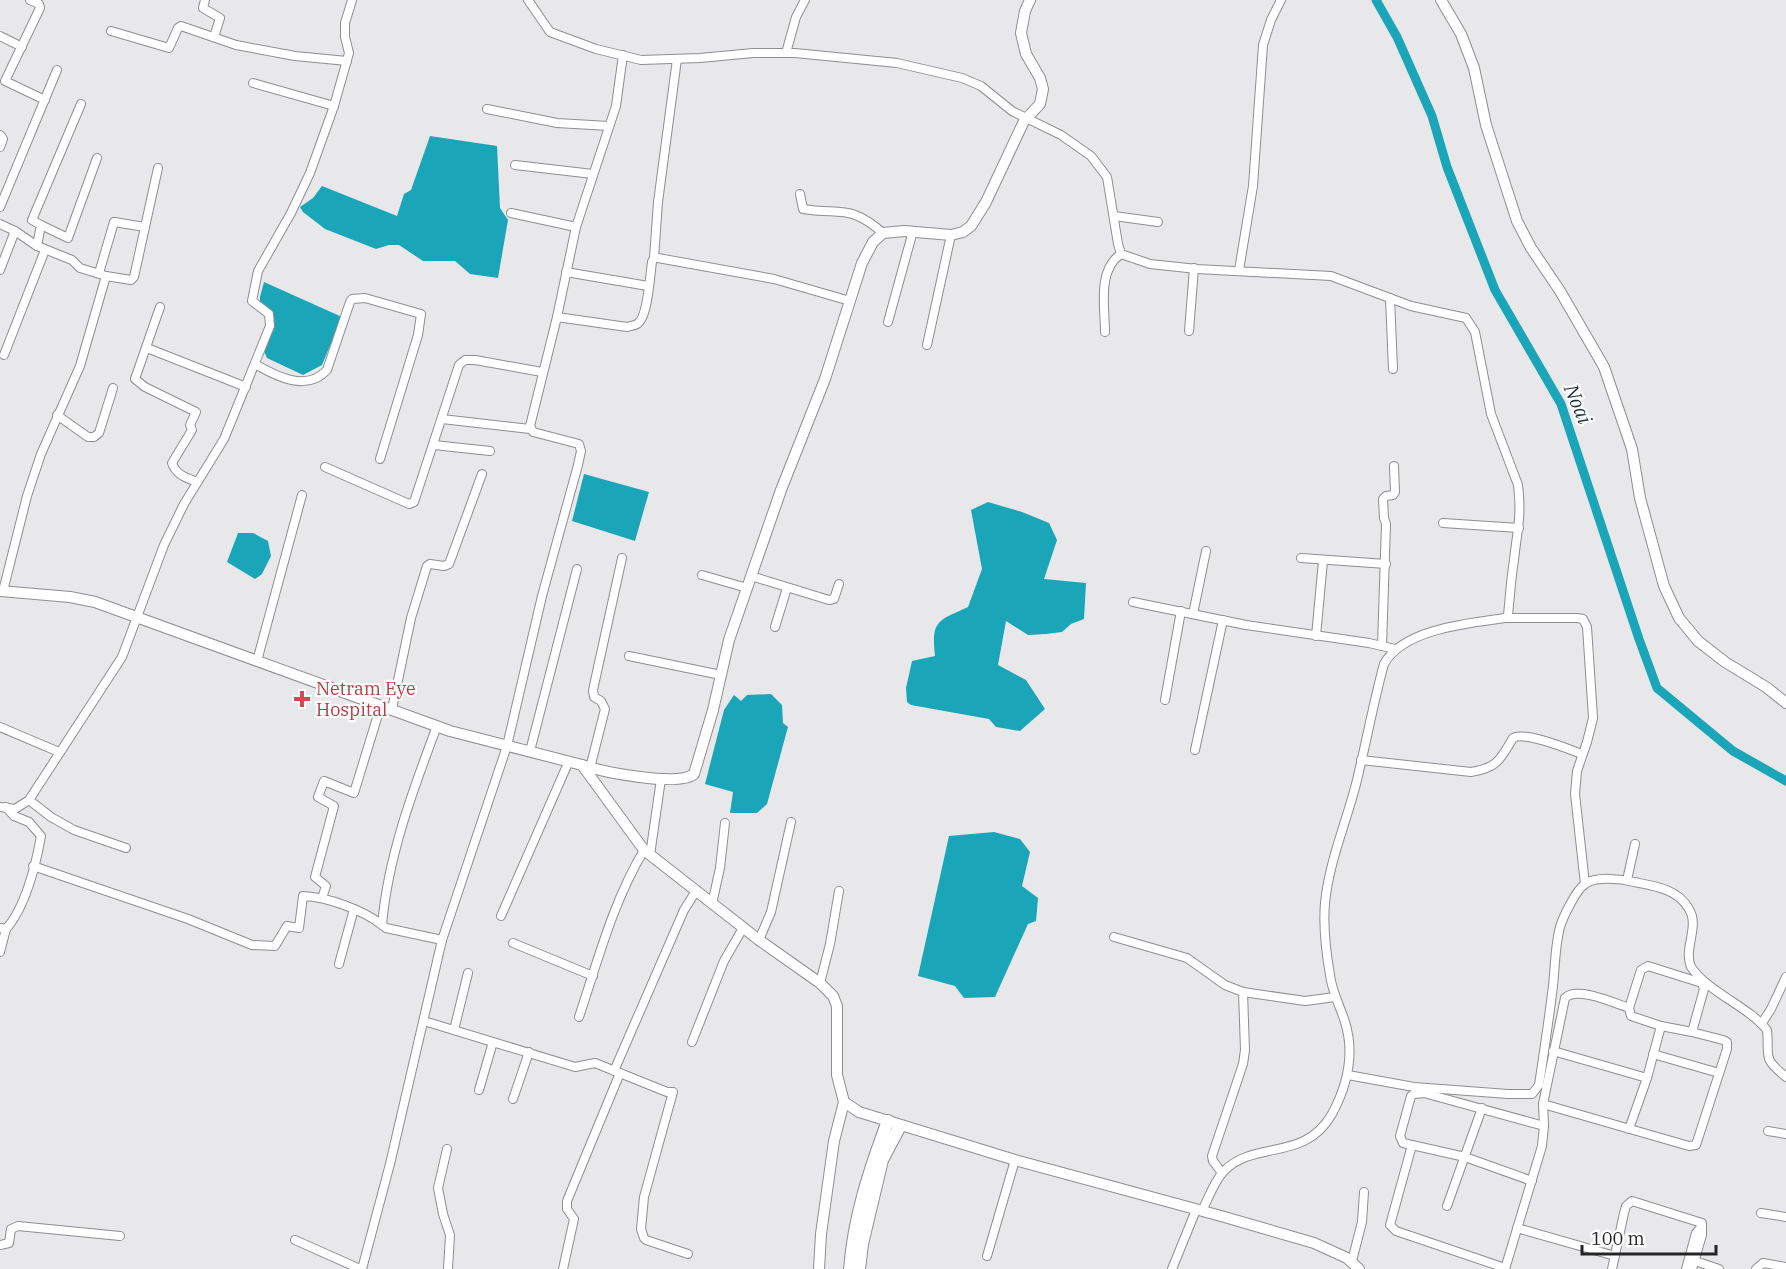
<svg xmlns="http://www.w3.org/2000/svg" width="1786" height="1269" font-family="'IBM Plex Serif',serif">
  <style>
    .water { fill: #1aa5b9 }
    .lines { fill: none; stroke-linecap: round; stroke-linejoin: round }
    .canal { stroke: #1aa5b9; stroke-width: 9 }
    .minor-casing { stroke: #8e8e91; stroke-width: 10 }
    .tertiary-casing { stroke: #8e8e91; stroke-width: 12 }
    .secondary-casing { stroke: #8e8e91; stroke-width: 14 }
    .minor { stroke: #fff; stroke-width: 8 }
    .tertiary { stroke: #fff; stroke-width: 10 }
    .secondary { stroke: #fff; stroke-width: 12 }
    .health-dot { fill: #e0444e; stroke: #fff; stroke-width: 2 }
    .labels { text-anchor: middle; stroke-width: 4.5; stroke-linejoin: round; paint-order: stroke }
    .health-label { font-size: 18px; fill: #be3a42; stroke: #fff; text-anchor: start }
    .water-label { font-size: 20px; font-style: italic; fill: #1f3539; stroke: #fff }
  </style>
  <rect width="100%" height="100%" fill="#e8e8eb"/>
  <g class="water">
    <path d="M430,136L497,146L500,208L508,220L498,278L470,274L455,261H423L399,245H389L376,249L325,229L303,212L300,207L313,198L322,186L397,216L404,194L411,190Z"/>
    <path d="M264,282L342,317L322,365L303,375L267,358L261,345L269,317L260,308V297Z"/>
    <path d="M584,474L649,492L635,541L572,521Z"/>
    <path d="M988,502L1022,512L1049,523L1057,540L1044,579L1086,583L1084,619L1071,624L1062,632L1046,634L1028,635L1006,621L998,665L1026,680L1045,709L1020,731L996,727L989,719L911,705L907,702L906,688L912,661L935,656C931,620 938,621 968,607L982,569L971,510Z"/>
    <path d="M238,533H253L268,541L271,556L262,574L255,579L227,562Z"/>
    <path d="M771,694L782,705L783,723L788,727L767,804L757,813H730L733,792L705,784L724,710L734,695L741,701L747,695Z"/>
    <path d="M994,832L1020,839L1030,852L1022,886L1038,898L1036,921L1028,924L995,997L964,998L955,986L918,976L949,836Z"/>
  </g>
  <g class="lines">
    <path class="canal" d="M1376,0L1397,37L1432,116L1447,167L1495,290L1561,404L1639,639L1657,688L1733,751L1786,781"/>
    <defs>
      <g id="minor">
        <path d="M30,0L39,4L40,8L5,81L45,100"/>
        <path d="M205,0L203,8L220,18L214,37"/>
        <path d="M528,0L550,32L596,49L641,60L700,58L753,53H795L897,63L962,78L981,86L1012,111L1061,135L1091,156L1107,177L1118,244L1121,254L1150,264L1197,269L1331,276L1411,306L1466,318L1475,332L1491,414L1518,485C1522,516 1517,531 1514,560C1511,578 1510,597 1508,615L1505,618C1469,623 1403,629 1384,664C1373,704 1366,744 1356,784C1346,823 1329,862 1325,903C1323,926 1326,952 1330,975C1332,992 1340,1006 1345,1022C1355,1054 1347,1086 1332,1114C1304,1163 1254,1139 1223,1172C1214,1182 1208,1199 1202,1211"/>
        <path d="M111,31L169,48L178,28L181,26L236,45L295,56L347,61"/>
        <path d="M0,36L22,47"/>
        <path d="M786,53L796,17L805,0"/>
        <path d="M253,83L334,106"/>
        <path d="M487,109L557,123L609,126"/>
        <path d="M0,135L3,139L0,147"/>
        <path d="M515,165L593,174"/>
        <path d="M800,194L803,209C841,215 850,204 883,233"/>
        <path d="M0,207L57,70"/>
        <path d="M511,213L576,227"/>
        <path d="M1114,216L1158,222"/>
        <path d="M0,224L15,231L0,270"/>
        <path d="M41,225L68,238L97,158"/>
        <path d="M15,231L37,246L72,260L80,268L106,276L131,280L134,277L158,168"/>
        <path d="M37,246L41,225L32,220L81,104"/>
        <path d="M654,258L658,202L677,59"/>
        <path d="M1239,270L1253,186L1263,45L1271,20L1281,0"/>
        <path d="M566,272L648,286"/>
        <path d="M99,273L114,222L145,227"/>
        <path d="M1390,298L1393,369"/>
        <path d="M160,307L135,379L145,387L196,412L190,425L192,430L172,463C176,475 187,478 197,482"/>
        <path d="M557,317L576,227L616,106L623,55"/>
        <path d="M888,322L913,231"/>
        <path d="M1189,331L1194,268"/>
        <path d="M1105,332C1105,307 1097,270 1121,254"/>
        <path d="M927,345L951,235"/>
        <path d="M147,348L246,387"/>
        <path d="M4,355L45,250"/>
        <path d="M255,364C277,377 307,392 327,370L350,302L352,299L365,298L421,314L418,335L380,459"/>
        <path d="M57,415L88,437H94L99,433L113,388"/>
        <path d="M442,419L530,429"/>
        <path d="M434,445L490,451"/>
        <path d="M325,467L409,504L414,502L459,365L465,360H475L542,372"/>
        <path d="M1443,523L1519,528"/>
        <path d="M1301,558L1386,564"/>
        <path d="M702,575L747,588"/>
        <path d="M751,576L829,600L834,599L839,584"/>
        <path d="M3,591L27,496L41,454L80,366L106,276"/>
        <path d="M1133,602L1246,625L1369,643L1395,649"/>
        <path d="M1193,614L1206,551"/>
        <path d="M1505,618H1577L1583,619L1587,627L1593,718L1587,742L1577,771L1575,794L1585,884"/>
        <path d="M775,627L787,588"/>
        <path d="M1316,636L1323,561"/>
        <path d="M1382,646L1386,524L1384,518L1383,499L1386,496L1393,495L1395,492L1394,466"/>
        <path d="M629,656L721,675"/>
        <path d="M257,661L302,495"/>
        <path d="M1165,700L1181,611"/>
        <path d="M392,709L411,618L427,566L430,564L444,566L449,564L482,474"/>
        <path d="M437,726C413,790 388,856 382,925L386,928L442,940"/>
        <path d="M0,727L59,752"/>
        <path d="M1195,750L1223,620"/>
        <path d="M530,751L577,569"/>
        <path d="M1361,760L1471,772C1497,768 1500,760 1513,738C1525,731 1568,749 1582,754"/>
        <path d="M590,768L605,709L601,701L594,697L593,690L622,558"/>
        <path d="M29,800L51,817L74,830L126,848"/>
        <path d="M0,807L15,809L29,800L122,657L164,545L184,504L224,439L270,326L269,314L252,301L258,271L291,213L310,173L334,106L349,53L345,37V23L352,0"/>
        <path d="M650,855L661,779"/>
        <path d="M33,866L188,919L252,945L275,946L287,926L299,928L303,896C328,897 363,910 382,925"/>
        <path d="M1627,880L1635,844"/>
        <path d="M322,898L326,886L315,877L334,806L318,797L324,781L354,793L381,705"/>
        <path d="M712,904L720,868L725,823"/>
        <path d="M501,916L569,761"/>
        <path d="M0,928L6,929C25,908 36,865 41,836L29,822L14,816L6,807"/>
        <path d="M1114,937L1187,958L1225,985L1243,992L1305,1001L1335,997"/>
        <path d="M759,940L771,912L791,822"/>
        <path d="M513,943L593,976"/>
        <path d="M0,952L6,929"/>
        <path d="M339,964L354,909"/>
        <path d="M1648,966L1702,983L1704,989L1692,1032L1661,1026L1631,1016L1629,1008L1641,970Z"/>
        <path d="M820,983L830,944L839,891"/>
        <path d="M579,1017C598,960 613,902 644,850"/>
        <path d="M424,1021L575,1067L595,1063L667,1092H673L644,1197L641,1229L644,1238L646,1240L688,1254"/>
        <path d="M1762,1023L1771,1009L1786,977"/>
        <path d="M454,1030L468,973"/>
        <path d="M692,1042L724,961L743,928"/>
        <path d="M1553,1051L1647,1078"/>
        <path d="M1653,1054L1719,1073"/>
        <path d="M614,1071L684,910L696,891"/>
        <path d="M1348,1075L1414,1087L1508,1094H1532L1539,1085C1544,1052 1549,1019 1553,986C1555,967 1555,946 1560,927C1563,917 1576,890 1585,884C1596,876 1622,879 1634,882C1655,886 1678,889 1689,909C1700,927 1683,948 1691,967C1709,993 1748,1006 1767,1030C1770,1057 1761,1057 1786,1077"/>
        <path d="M479,1090L493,1042"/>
        <path d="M513,1099L529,1052"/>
        <path d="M1543,1104L1689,1146L1696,1145L1727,1049V1042L1723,1040L1692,1032"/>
        <path d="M1629,1129L1647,1078L1661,1026"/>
        <path d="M1768,1131L1786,1134"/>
        <path d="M1412,1145L1465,1157L1532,1181"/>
        <path d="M447,1149L438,1188L443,1214L450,1235L448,1269"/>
        <path d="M1222,1173L1213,1161L1212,1156L1243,1064L1245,1050L1243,992"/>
        <path d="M1447,1206L1482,1108"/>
        <path d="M1761,1213L1786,1217"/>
        <path d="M1517,1228L1615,1256"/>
        <path d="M295,1240L360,1269"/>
        <path d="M0,1245L9,1243L11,1229L18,1226L120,1236"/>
        <path d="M987,1256L1015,1160"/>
        <path d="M1352,1261L1362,1222L1364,1192"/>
        <path d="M1695,1261L1719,1269"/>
        <path d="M1505,1268L1396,1231L1390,1225L1412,1145L1403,1143L1400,1136L1411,1096L1414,1094L1424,1093L1544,1126"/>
        <path d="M362,1269L390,1164L442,940L507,746L542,596L578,465L581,451L579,444L533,432L530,426L557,317L627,327C630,326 634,326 637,324C648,318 650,275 652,262L654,258H658L774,279L850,301"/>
        <path d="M563,1269L574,1219L567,1209V1201L620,1073"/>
        <path d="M1172,1269L1196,1210"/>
        <path d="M1505,1269L1542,1146L1544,1126L1543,1104L1565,998C1577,986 1614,1003 1629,1008"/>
        <path d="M1612,1269L1624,1213L1626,1206L1632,1201L1702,1223V1235L1692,1269"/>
        <path d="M1686,1269L1696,1233L1701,1227"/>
        <path d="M1756,1269L1763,1263L1786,1267"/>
      </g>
      <g id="tertiary">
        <path d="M1441,0L1461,34L1474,68L1486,125L1517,221L1531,248L1560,291L1604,367L1632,449L1640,498L1664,586L1679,618L1698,641L1725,662L1766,687L1786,703"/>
        <path d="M0,591L70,597L95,602L450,731L582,765L644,850L759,940L820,983L833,996L837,1006V1075L844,1102L834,1141L821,1234L819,1269"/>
        <path d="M582,765C603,772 678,787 694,774L713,710L729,640L781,490L825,379L862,263L873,242L883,233L904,231L951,235L963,232L971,226L986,202L1024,121L1040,104L1043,89L1040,78L1026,54L1021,33L1025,11L1030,0"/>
        <path d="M844,1102L859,1112L1015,1160L1221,1216L1314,1243L1347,1258L1359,1269"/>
      </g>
      <g id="secondary">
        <path d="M850,1269C854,1217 870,1169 888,1121"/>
        <path d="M859,1269L862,1244L882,1160L900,1126"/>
      </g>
    </defs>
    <use href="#minor" class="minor-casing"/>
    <use href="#tertiary" class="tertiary-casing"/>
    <use href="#secondary" class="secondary-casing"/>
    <use href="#minor" class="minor"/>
    <use href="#tertiary" class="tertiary"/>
    <use href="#secondary" class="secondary"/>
  </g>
  <path class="health-dot" d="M299 690h6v6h6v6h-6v6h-6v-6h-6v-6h6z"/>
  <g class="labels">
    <g class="health-label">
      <text x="316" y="695">Netram Eye<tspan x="316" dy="21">Hospital</tspan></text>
    </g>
    <g class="water-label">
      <text transform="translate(1578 404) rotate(67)" y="7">Noai</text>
    </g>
  </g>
  <path d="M1582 1245v9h134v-9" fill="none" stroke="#252526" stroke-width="3"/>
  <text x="1591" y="1245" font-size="18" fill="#252526" stroke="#ffffff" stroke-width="4.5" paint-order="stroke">100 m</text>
</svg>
